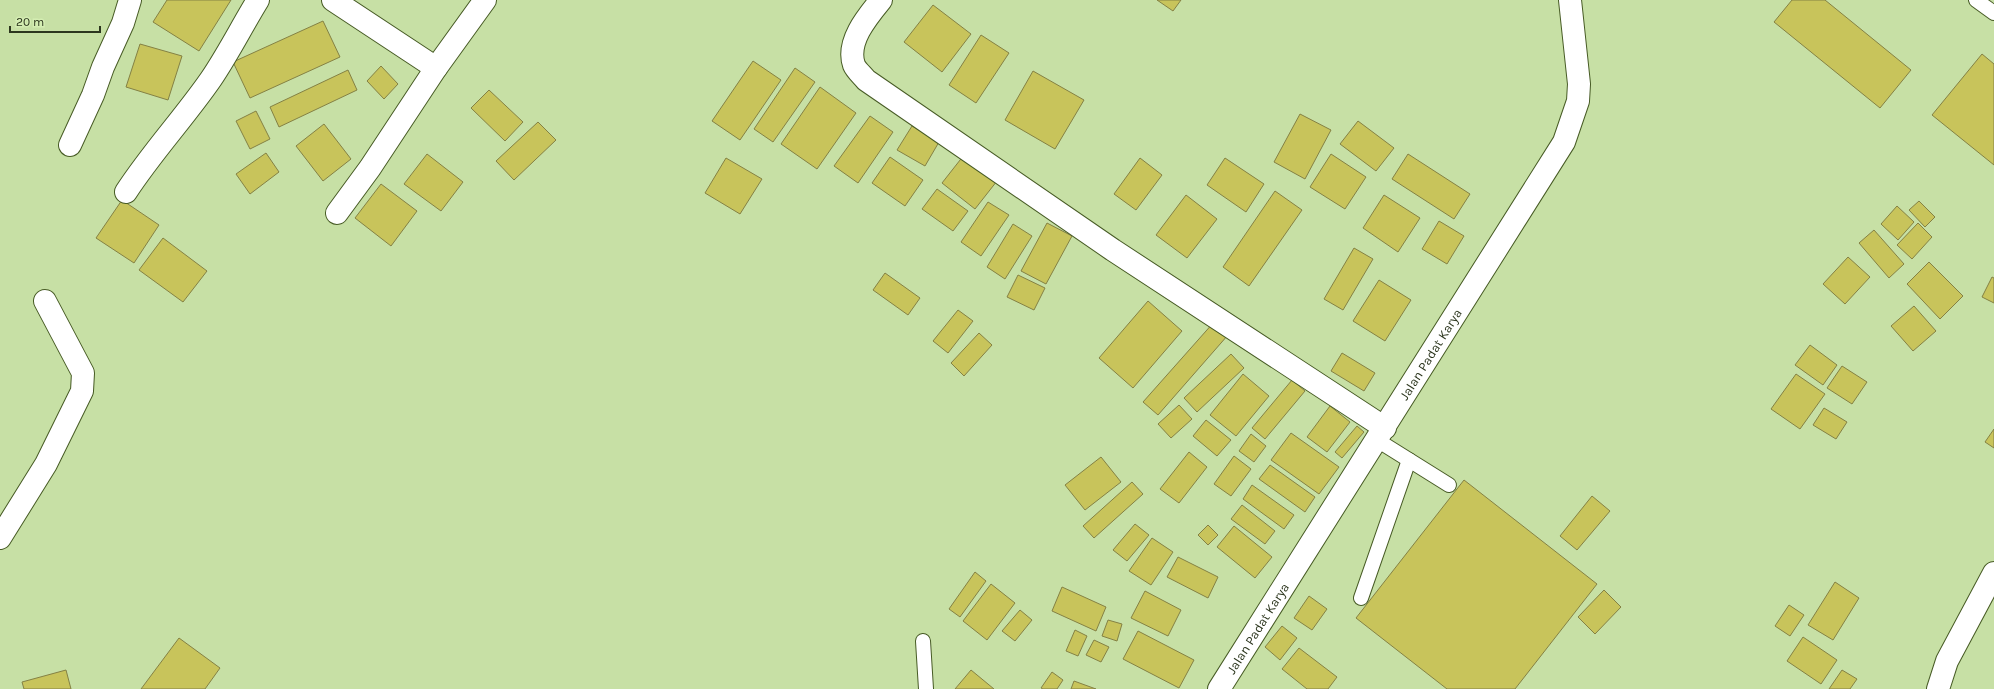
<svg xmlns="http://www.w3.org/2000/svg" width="1994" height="689" font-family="Karla,sans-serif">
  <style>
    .building { fill: #c8c45b; stroke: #848144 }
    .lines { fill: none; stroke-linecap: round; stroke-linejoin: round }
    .lane-casing { stroke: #475b25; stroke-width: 16 }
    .street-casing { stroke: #475b25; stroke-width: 24 }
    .secondary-casing { stroke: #475b25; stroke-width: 24 }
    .lane { stroke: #fff; stroke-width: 14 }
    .street { stroke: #fff; stroke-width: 22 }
    .secondary { stroke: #fff; stroke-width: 22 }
    .labels { text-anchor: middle; stroke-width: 3; stroke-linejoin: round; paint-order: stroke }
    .street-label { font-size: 13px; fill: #2c361e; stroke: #d4edb2 }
  </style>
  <rect width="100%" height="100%" fill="#c7e0a5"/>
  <g class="building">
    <path d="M167,0H231L199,51L153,22Z"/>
    <path d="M1157,0H1181L1173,11Z"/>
    <path d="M1792,0H1825L1911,70L1880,108L1774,22Z"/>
    <path d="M933,5L971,34L942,72L904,42Z"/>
    <path d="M323,21L340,57L250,98L233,62Z"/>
    <path d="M981,35L1009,53L976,103L949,85Z"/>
    <path d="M140,44L182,56L168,100L126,87Z"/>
    <path d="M1982,54L1994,64V165L1932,115Z"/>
    <path d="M753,61L781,80L740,140L712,121Z"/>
    <path d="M381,66L398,84L384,99L367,81Z"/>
    <path d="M795,68L815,82L773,142L754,129Z"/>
    <path d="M348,70L357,90L279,127L270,107Z"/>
    <path d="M1033,71L1084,100L1055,149L1005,120Z"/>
    <path d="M820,87L856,113L817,169L781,144Z"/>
    <path d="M489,90L523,122L505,141L471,108Z"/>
    <path d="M256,111L270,139L250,149L236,121Z"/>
    <path d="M1300,114L1331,130L1305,179L1274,162Z"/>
    <path d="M870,116L893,132L858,183L834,166Z"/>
    <path d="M1358,121L1394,148L1376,171L1340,144Z"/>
    <path d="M538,122L556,140L514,180L496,161Z"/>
    <path d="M324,124L351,159L323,181L296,146Z"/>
    <path d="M912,126L939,142L925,166L897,150Z"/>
    <path d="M266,153L279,172L250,194L236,174Z"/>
    <path d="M427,154L463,182L441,211L404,184Z"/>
    <path d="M1331,154L1366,177L1345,209L1310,187Z"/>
    <path d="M1408,154L1470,194L1454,219L1392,179Z"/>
    <path d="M964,155L997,181L975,209L942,183Z"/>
    <path d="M890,157L923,180L905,206L872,183Z"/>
    <path d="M726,158L762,179L740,214L705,193Z"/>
    <path d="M1140,158L1162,175L1136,210L1114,194Z"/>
    <path d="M1225,158L1264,184L1246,212L1207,185Z"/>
    <path d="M381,184L417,211L391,246L355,218Z"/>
    <path d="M937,189L968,211L953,231L922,209Z"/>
    <path d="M1275,191L1302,210L1249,286L1223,267Z"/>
    <path d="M1186,195L1217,219L1187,258L1156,235Z"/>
    <path d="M1384,195L1420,218L1398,252L1363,228Z"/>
    <path d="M122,200L159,225L134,263L96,238Z"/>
    <path d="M1919,201L1935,217L1925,227L1909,210Z"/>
    <path d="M988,202L1009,215L981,256L961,242Z"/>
    <path d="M1897,206L1914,222L1898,240L1881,224Z"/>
    <path d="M1439,221L1464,236L1447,264L1422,249Z"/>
    <path d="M1047,223L1072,236L1046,284L1021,271Z"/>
    <path d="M1918,223L1932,237L1912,259L1897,245Z"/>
    <path d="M1013,224L1032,236L1005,279L987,267Z"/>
    <path d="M1874,230L1904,264L1889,278L1859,243Z"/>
    <path d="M163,238L207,271L183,302L139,270Z"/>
    <path d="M1354,248L1373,259L1343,310L1324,299Z"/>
    <path d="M1848,257L1870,277L1845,304L1823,284Z"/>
    <path d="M1929,262L1963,296L1940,319L1907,284Z"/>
    <path d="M885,273L920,298L908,315L873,290Z"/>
    <path d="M1018,275L1045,288L1034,310L1007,297Z"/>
    <path d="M1992,277L1994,278V303L1982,297Z"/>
    <path d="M1379,280L1411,300L1385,341L1353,321Z"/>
    <path d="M1148,301L1182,331L1133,388L1099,358Z"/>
    <path d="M1914,306L1936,331L1913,351L1891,326Z"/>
    <path d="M958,310L973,321L948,353L933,341Z"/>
    <path d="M1214,322L1228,335L1158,415L1143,402Z"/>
    <path d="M979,333L992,345L964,376L951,363Z"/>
    <path d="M1810,345L1837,365L1823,385L1795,365Z"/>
    <path d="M1342,353L1375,373L1364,391L1331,371Z"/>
    <path d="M1231,354L1244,368L1197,412L1184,398Z"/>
    <path d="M1842,366L1867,382L1852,404L1827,388Z"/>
    <path d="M1243,374L1269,396L1236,436L1210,415Z"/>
    <path d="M1796,374L1825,394L1800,429L1771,409Z"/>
    <path d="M1292,380L1305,391L1265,439L1252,428Z"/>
    <path d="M1179,405L1192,419L1171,438L1158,424Z"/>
    <path d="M1330,406L1350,422L1327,452L1307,437Z"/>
    <path d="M1824,408L1847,422L1836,439L1813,425Z"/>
    <path d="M1206,420L1231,440L1217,456L1193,436Z"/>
    <path d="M1357,426L1364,432L1342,458L1335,452Z"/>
    <path d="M1994,429V448L1985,442Z"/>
    <path d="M1291,433L1339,467L1319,494L1271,460Z"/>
    <path d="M1251,434L1266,446L1254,462L1239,451Z"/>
    <path d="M1189,452L1207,467L1179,503L1160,489Z"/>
    <path d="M1234,456L1251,469L1231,496L1214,484Z"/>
    <path d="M1101,457L1121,482L1085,510L1065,485Z"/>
    <path d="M1270,465L1315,497L1305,512L1259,479Z"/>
    <path d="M1464,480L1597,584L1515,689H1447L1356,618Z"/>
    <path d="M1132,482L1143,494L1094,538L1083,526Z"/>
    <path d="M1252,485L1294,515L1284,529L1243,499Z"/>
    <path d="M1592,496L1610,511L1577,550L1560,536Z"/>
    <path d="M1242,505L1275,531L1265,544L1231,519Z"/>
    <path d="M1135,524L1149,535L1127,561L1113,550Z"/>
    <path d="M1208,525L1218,535L1208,545L1198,535Z"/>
    <path d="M1234,526L1272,557L1255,578L1217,547Z"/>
    <path d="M1152,538L1173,552L1151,585L1129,571Z"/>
    <path d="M1178,557L1218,577L1208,598L1167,577Z"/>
    <path d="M975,572L986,581L960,617L949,609Z"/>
    <path d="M1835,582L1859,598L1833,640L1808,625Z"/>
    <path d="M991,584L1015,603L987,640L963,621Z"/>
    <path d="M1062,587L1106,607L1096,631L1052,611Z"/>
    <path d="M1604,590L1621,607L1595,634L1578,617Z"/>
    <path d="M1145,591L1181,610L1168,636L1131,618Z"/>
    <path d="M1309,596L1327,609L1312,630L1294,618Z"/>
    <path d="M1789,605L1804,615L1790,636L1775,626Z"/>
    <path d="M1020,610L1032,620L1015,641L1002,631Z"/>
    <path d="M1108,620L1122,624L1117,641L1102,636Z"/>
    <path d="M1282,626L1297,638L1280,660L1265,647Z"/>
    <path d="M1075,630L1087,636L1078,656L1066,651Z"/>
    <path d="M1138,631L1194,660L1179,688L1123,659Z"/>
    <path d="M1803,637L1837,660L1821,684L1787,661Z"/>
    <path d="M179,638L220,668L205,689H141Z"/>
    <path d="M1094,640L1109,647L1101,662L1086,655Z"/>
    <path d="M1299,648L1337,677L1328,689H1307L1282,669Z"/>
    <path d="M66,670L71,689H24L22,682Z"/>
    <path d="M971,670L994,689H955Z"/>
    <path d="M1842,670L1857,679L1850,689H1829Z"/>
    <path d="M1052,672L1063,680L1057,689H1043L1041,688Z"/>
    <path d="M1074,681L1096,689H1071Z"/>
  </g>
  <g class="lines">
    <defs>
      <g id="lane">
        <path d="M1976,0L1994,13"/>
        <path d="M1377,440L1449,485"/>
        <path d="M1361,598L1409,460"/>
        <path d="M923,641L926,689"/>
      </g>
      <g id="street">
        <path d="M333,0L436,68"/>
        <path d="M881,0C867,17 846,42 854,65C856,70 863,76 866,80L1113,250L1385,428"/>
        <path d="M70,145L93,95L103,67L123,23L130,0"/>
        <path d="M126,192C152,152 184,118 211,79C228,54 242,26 258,0"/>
        <path d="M337,213L370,168L436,68L485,0"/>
        <path d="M0,538L46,464L82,391L83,373L45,301"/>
        <path d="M1938,689L1947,661L1994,573"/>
      </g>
      <g id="secondary">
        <path id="s1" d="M1219,689L1564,142L1578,101L1579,84L1570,0"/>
      </g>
    </defs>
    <use href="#lane" class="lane-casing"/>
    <use href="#street" class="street-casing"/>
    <use href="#secondary" class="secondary-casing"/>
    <use href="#lane" class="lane"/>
    <use href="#street" class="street"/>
    <use href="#secondary" class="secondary"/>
  </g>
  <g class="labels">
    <g class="street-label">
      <text dy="5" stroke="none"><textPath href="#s1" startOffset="396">Jalan Padat Karya</textPath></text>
      <text dy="5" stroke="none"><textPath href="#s1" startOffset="72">Jalan Padat Karya</textPath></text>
    </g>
  </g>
  <path d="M10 26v6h90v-6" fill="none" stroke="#2c361e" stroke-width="2"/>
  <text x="16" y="26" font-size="12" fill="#2c361e" stroke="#d4edb2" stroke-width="3" paint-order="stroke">20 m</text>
</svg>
